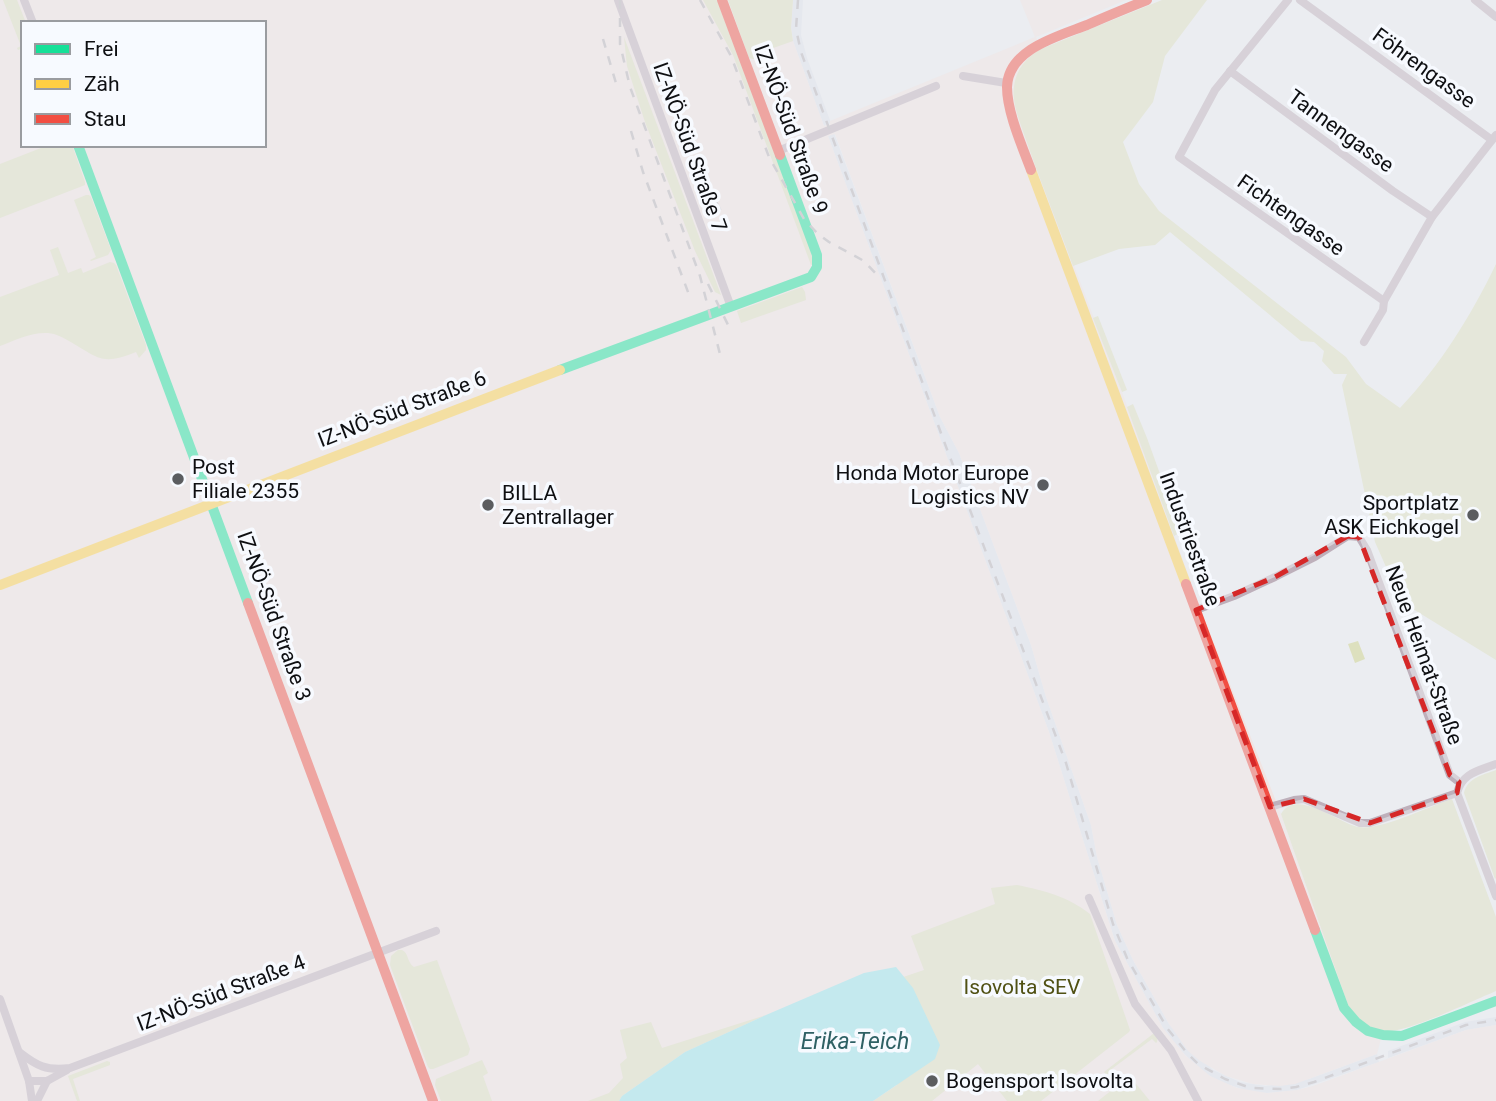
<svg xmlns="http://www.w3.org/2000/svg" width="1496" height="1101" font-family="Roboto,sans-serif">
  <style>
    .built { fill: #dee2ec }
    .industrial { fill: #f1e4e2; fill-rule: evenodd }
    .green { fill: #dde0be }
    .water { fill: #94e4ec }
    .lines { fill: none; stroke-linecap: round; stroke-linejoin: round }
    .street { stroke: #beb0bb; stroke-width: 8 }
    .fast { stroke: #16e098; stroke-width: 10 }
    .slow { stroke: #ffcf43; stroke-width: 10 }
    .jam { stroke: #f24e42; stroke-width: 10 }
    .rail { stroke: #b6b1b7; stroke-width: 2.5; stroke-dasharray: 9 9; stroke-linecap: butt }
    .marked { fill: none; stroke: #d62828; stroke-width: 5; stroke-dasharray: 14 9; stroke-linejoin: round }
    .poi-dot { fill: #5b5d60; stroke: #f7faff; stroke-width: 2.5 }
    .labels { text-anchor: middle; stroke-width: 7; stroke-linejoin: round; paint-order: stroke }
    .street-label { font-size: 21px; fill: #0e0f12; stroke: #f7faff }
    .poi-label { font-size: 21px; fill: #0e0f12; stroke: #f7faff; text-anchor: start }
    .park-label { font-size: 21px; fill: #505114; stroke: #f7faff }
    .water-label { font-size: 23px; font-style: italic; fill: #2e6064; stroke: #f7faff }
  </style>
  <rect width="100%" height="100%" fill="#ebedf1"/>
  <g class="built">
    <path d="M793,0H803L801,35L807,58L831,123L824,126L793,41L791,28Z"/>
    <path d="M834,133L940,417L959,453L1031,645L1046,697L1091,825L1097,857L1117,925L1133,960L1169,1024L1213,1070L1240,1082L1266,1086L1309,1079L1377,1054L1379,1062L1297,1090L1267,1093L1251,1092L1224,1083L1210,1076L1197,1067L1175,1044L1163,1028L1115,941L1049,732L828,136Z"/>
    <path d="M1496,1017V1025L1466,1030L1388,1058V1051L1465,1022Z"/>
  </g>
  <path class="industrial" d="M0,0H793L791,28L793,41L824,126L830,124V121L1035,37L1020,0H1126L1036,37L1041,49L1029,147L1122,392L1204,618L1281,814L1348,1004L1383,1031L1377,1054L1295,1084L1280,1086L1253,1084L1226,1076L1200,1061L1188,1051L1169,1024L1133,960L1117,925L1097,857L1091,825L1046,697L1031,645L959,453L940,417L835,134L828,136L1049,732L1115,941L1163,1028L1185,1055L1210,1076L1237,1088L1267,1093L1297,1090L1313,1086L1466,1030L1496,1025V1101H0ZM23,23H264V145H23Z"/>
  <g class="green">
    <path d="M3,0H17L26,23H23V48L18,50L17,48L21,46Z"/>
    <path d="M703,0H717L811,251L813,264L811,265L733,55Z"/>
    <path d="M728,0H793L791,28L793,41L762,52L763,56L753,59L749,58Z"/>
    <path d="M1162,0H1207L1165,56L1153,102L1123,142L1139,184L1159,211L1346,357L1366,384L1400,408C1440,366 1471,316 1496,264V660L1413,609L1401,583L1394,585L1375,542L1342,385L1347,374H1334L1322,361L1324,351L1314,342L1301,341L1170,232L1155,245L1119,249L1073,266C1057,222 1039,178 1024,134C1019,119 1012,103 1014,87C1016,69 1027,57 1041,49Z"/>
    <path d="M624,37L721,295L715,292L695,251L645,122L627,66Z"/>
    <path d="M44,145H72L85,182V185L0,218V164L41,148Z"/>
    <path d="M86,195H89L91,197L111,250L108,255L91,261L90,260L96,257L74,200Z"/>
    <path d="M58,247L68,273L81,268L83,273L110,262L114,263L116,265L146,345V350L139,358L136,352C101,366 99,358 69,341C62,337 57,334 48,333C31,332 15,340 0,346V297L59,275L50,250Z"/>
    <path d="M802,287L805,292L806,300L741,323L737,311Z"/>
    <path d="M1098,316L1127,390L1122,392L1093,318Z"/>
    <path d="M1133,404L1147,438L1181,532L1174,536L1127,407Z"/>
    <path d="M1358,641L1365,659L1355,663L1348,644Z"/>
    <path d="M1496,770V878L1495,879L1464,793C1467,778 1483,775 1496,770Z"/>
    <path d="M1452,799L1496,917V991C1474,1000 1401,1036 1382,1031C1366,1027 1357,1018 1348,1005L1281,814C1296,787 1339,824 1359,827C1379,831 1430,806 1452,799Z"/>
    <path d="M1017,885C1045,891 1067,896 1090,914L1130,1030L1129,1032L1041,1101H1007L978,1064L932,1101H873L897,1085L844,997L924,970L911,936L995,904L991,888Z"/>
    <path d="M398,950H402C409,953 407,963 414,967L437,960L470,1049L468,1055L433,1069H430L428,1067L390,965L391,956Z"/>
    <path d="M766,1015L685,1052L622,1096L619,1101H588L609,1093L623,1078L620,1064L627,1058L620,1030L651,1022L662,1048Z"/>
    <path d="M1153,1034H1156L1158,1036L1157,1042L1156,1043L1152,1039L1109,1071L1121,1087L1132,1079L1150,1101H1098L1112,1090L1104,1078L1107,1076L1104,1072Z"/>
    <path d="M482,1060L488,1073L483,1076L492,1101H441L435,1085L436,1079Z"/>
    <path d="M107,1061L110,1062V1065L73,1079L80,1101H77L68,1076Z"/>
  </g>
  <path class="water" d="M896,967L913,988L940,1045L935,1059L873,1101H619L622,1096L685,1052L766,1015L864,973Z"/>
  <g class="lines">
    <g class="street">
      <path d="M24,0L33,23"/>
      <path d="M618,0L731,307"/>
      <path d="M1288,0L1215,90L1179,157L1384,301"/>
      <path d="M1300,0L1492,140"/>
      <path d="M1475,0L1496,17"/>
      <path d="M1230,71L1393,191L1432,217"/>
      <path d="M963,76L1006,83"/>
      <path d="M778,151L936,86"/>
      <path d="M1364,342L1383,310L1384,301L1432,217L1496,135"/>
      <path d="M1196,610L1234,596L1275,577L1315,557L1348,536L1359,537L1367,550L1450,775L1459,782"/>
      <path d="M1496,764C1478,771 1462,773 1457,793L1496,896"/>
      <path d="M1270,807L1294,800L1304,799L1360,823H1370L1457,793"/>
      <path d="M1089,898L1135,1004L1171,1050L1198,1101"/>
      <path d="M0,999L29,1081L32,1101"/>
      <path d="M19,1052C37,1066 46,1071 70,1068L436,931"/>
      <path d="M29,1081H47L67,1070"/>
      <path d="M37,1101L47,1081"/>
    </g>
    <g class="fast">
      <path d="M78,145L248,603"/>
      <path d="M560,370L811,277L817,267V255L780,155"/>
      <path d="M1315,930L1344,1008L1356,1022L1368,1031L1383,1035L1402,1036L1496,1001"/>
    </g>
    <g class="slow">
      <path d="M1031,170L1186,584"/>
      <path d="M0,585L560,370"/>
    </g>
    <g class="jam">
      <path d="M722,0L780,155"/>
      <path d="M1031,170C1022,146 1007,112 1007,87C1008,49 1059,36 1087,25C1107,16 1127,8 1147,0"/>
      <path d="M1186,584L1315,930"/>
      <path d="M248,603L433,1101"/>
    </g>
    <g class="rail">
      <path d="M620,0V44L630,87L700,276L721,358"/>
      <path d="M700,0L731,56L769,157L804,219L818,234L829,242L864,261L879,277"/>
      <path d="M798,0L796,29L801,52L945,444L1066,763L1113,924L1127,958L1167,1028L1187,1053L1198,1064L1225,1079L1251,1088L1281,1089L1296,1087L1314,1082L1466,1025L1496,1020"/>
      <path d="M603,39L618,90"/>
      <path d="M631,131L643,172L691,300"/>
      <path d="M708,186L729,227"/>
      <path d="M708,284L731,331"/>
    </g>
  </g>
  <path d="M0 0H1496V1101H0ZM1348,536L1359,537L1450,775L1459,782L1457,793L1370,823L1304,799L1270,807L1196,610L1275,577Z" fill="#ebedf1" fill-opacity=".55" fill-rule="evenodd"/>
  <path class="marked" d="M1348,536L1359,537L1450,775L1459,782L1457,793L1370,823L1304,799L1270,807L1196,610L1275,577Z"/>
  <g class="poi-dot">
    <circle cx="178" cy="479" r="7"/>
    <circle cx="1043" cy="485" r="7"/>
    <circle cx="488" cy="505" r="7"/>
    <circle cx="1473" cy="515" r="7"/>
    <circle cx="932" cy="1081" r="7"/>
  </g>
  <g class="labels">
    <g class="street-label">
      <text transform="translate(1424 68) rotate(36)" y="7">Föhrengasse</text>
      <text transform="translate(791 129) rotate(70)" y="7">IZ-NÖ-Süd Straße 9</text>
      <text transform="translate(1341 131) rotate(36)" y="7">Tannengasse</text>
      <text transform="translate(690 147) rotate(70)" y="7">IZ-NÖ-Süd Straße 7</text>
      <text transform="translate(1291 215) rotate(35)" y="7">Fichtengasse</text>
      <text transform="translate(402 409) rotate(-21)" y="7">IZ-NÖ-Süd Straße 6</text>
      <text transform="translate(1190 539) rotate(70)" y="7">Industriestraße</text>
      <text transform="translate(274 616) rotate(70)" y="7">IZ-NÖ-Süd Straße 3</text>
      <text transform="translate(1424 655) rotate(70)" y="7">Neue Heimat-Straße</text>
      <text transform="translate(221 993) rotate(-21)" y="7">IZ-NÖ-Süd Straße 4</text>
    </g>
    <g class="poi-label">
      <text x="192" y="474">Post<tspan x="192" dy="24">Filiale 2355</tspan></text>
      <text x="1029" y="480" text-anchor="end">Honda Motor Europe<tspan x="1029" dy="24">Logistics NV</tspan></text>
      <text x="502" y="500">BILLA<tspan x="502" dy="24">Zentrallager</tspan></text>
      <text x="1459" y="510" text-anchor="end">Sportplatz<tspan x="1459" dy="24">ASK Eichkogel</tspan></text>
      <text x="946" y="1088">Bogensport Isovolta</text>
    </g>
    <g class="park-label">
      <text x="1022" y="994">Isovolta SEV</text>
    </g>
    <g class="water-label">
      <text x="855" y="1049">Erika-Teich</text>
    </g>
  </g>
  <rect x="21" y="21" width="245" height="126" fill="#f7faff" stroke="#9a9ca0" stroke-width="2"/>
  <rect x="35" y="44" width="35" height="10" fill="#16e098" stroke="#9a9ca0" stroke-width="2"/>
  <text x="84" y="56" font-size="21" fill="#0e0f12">Frei</text>
  <rect x="35" y="79" width="35" height="10" fill="#ffcf43" stroke="#9a9ca0" stroke-width="2"/>
  <text x="84" y="91" font-size="21" fill="#0e0f12">Zäh</text>
  <rect x="35" y="114" width="35" height="10" fill="#f24e42" stroke="#9a9ca0" stroke-width="2"/>
  <text x="84" y="126" font-size="21" fill="#0e0f12">Stau</text>
</svg>
